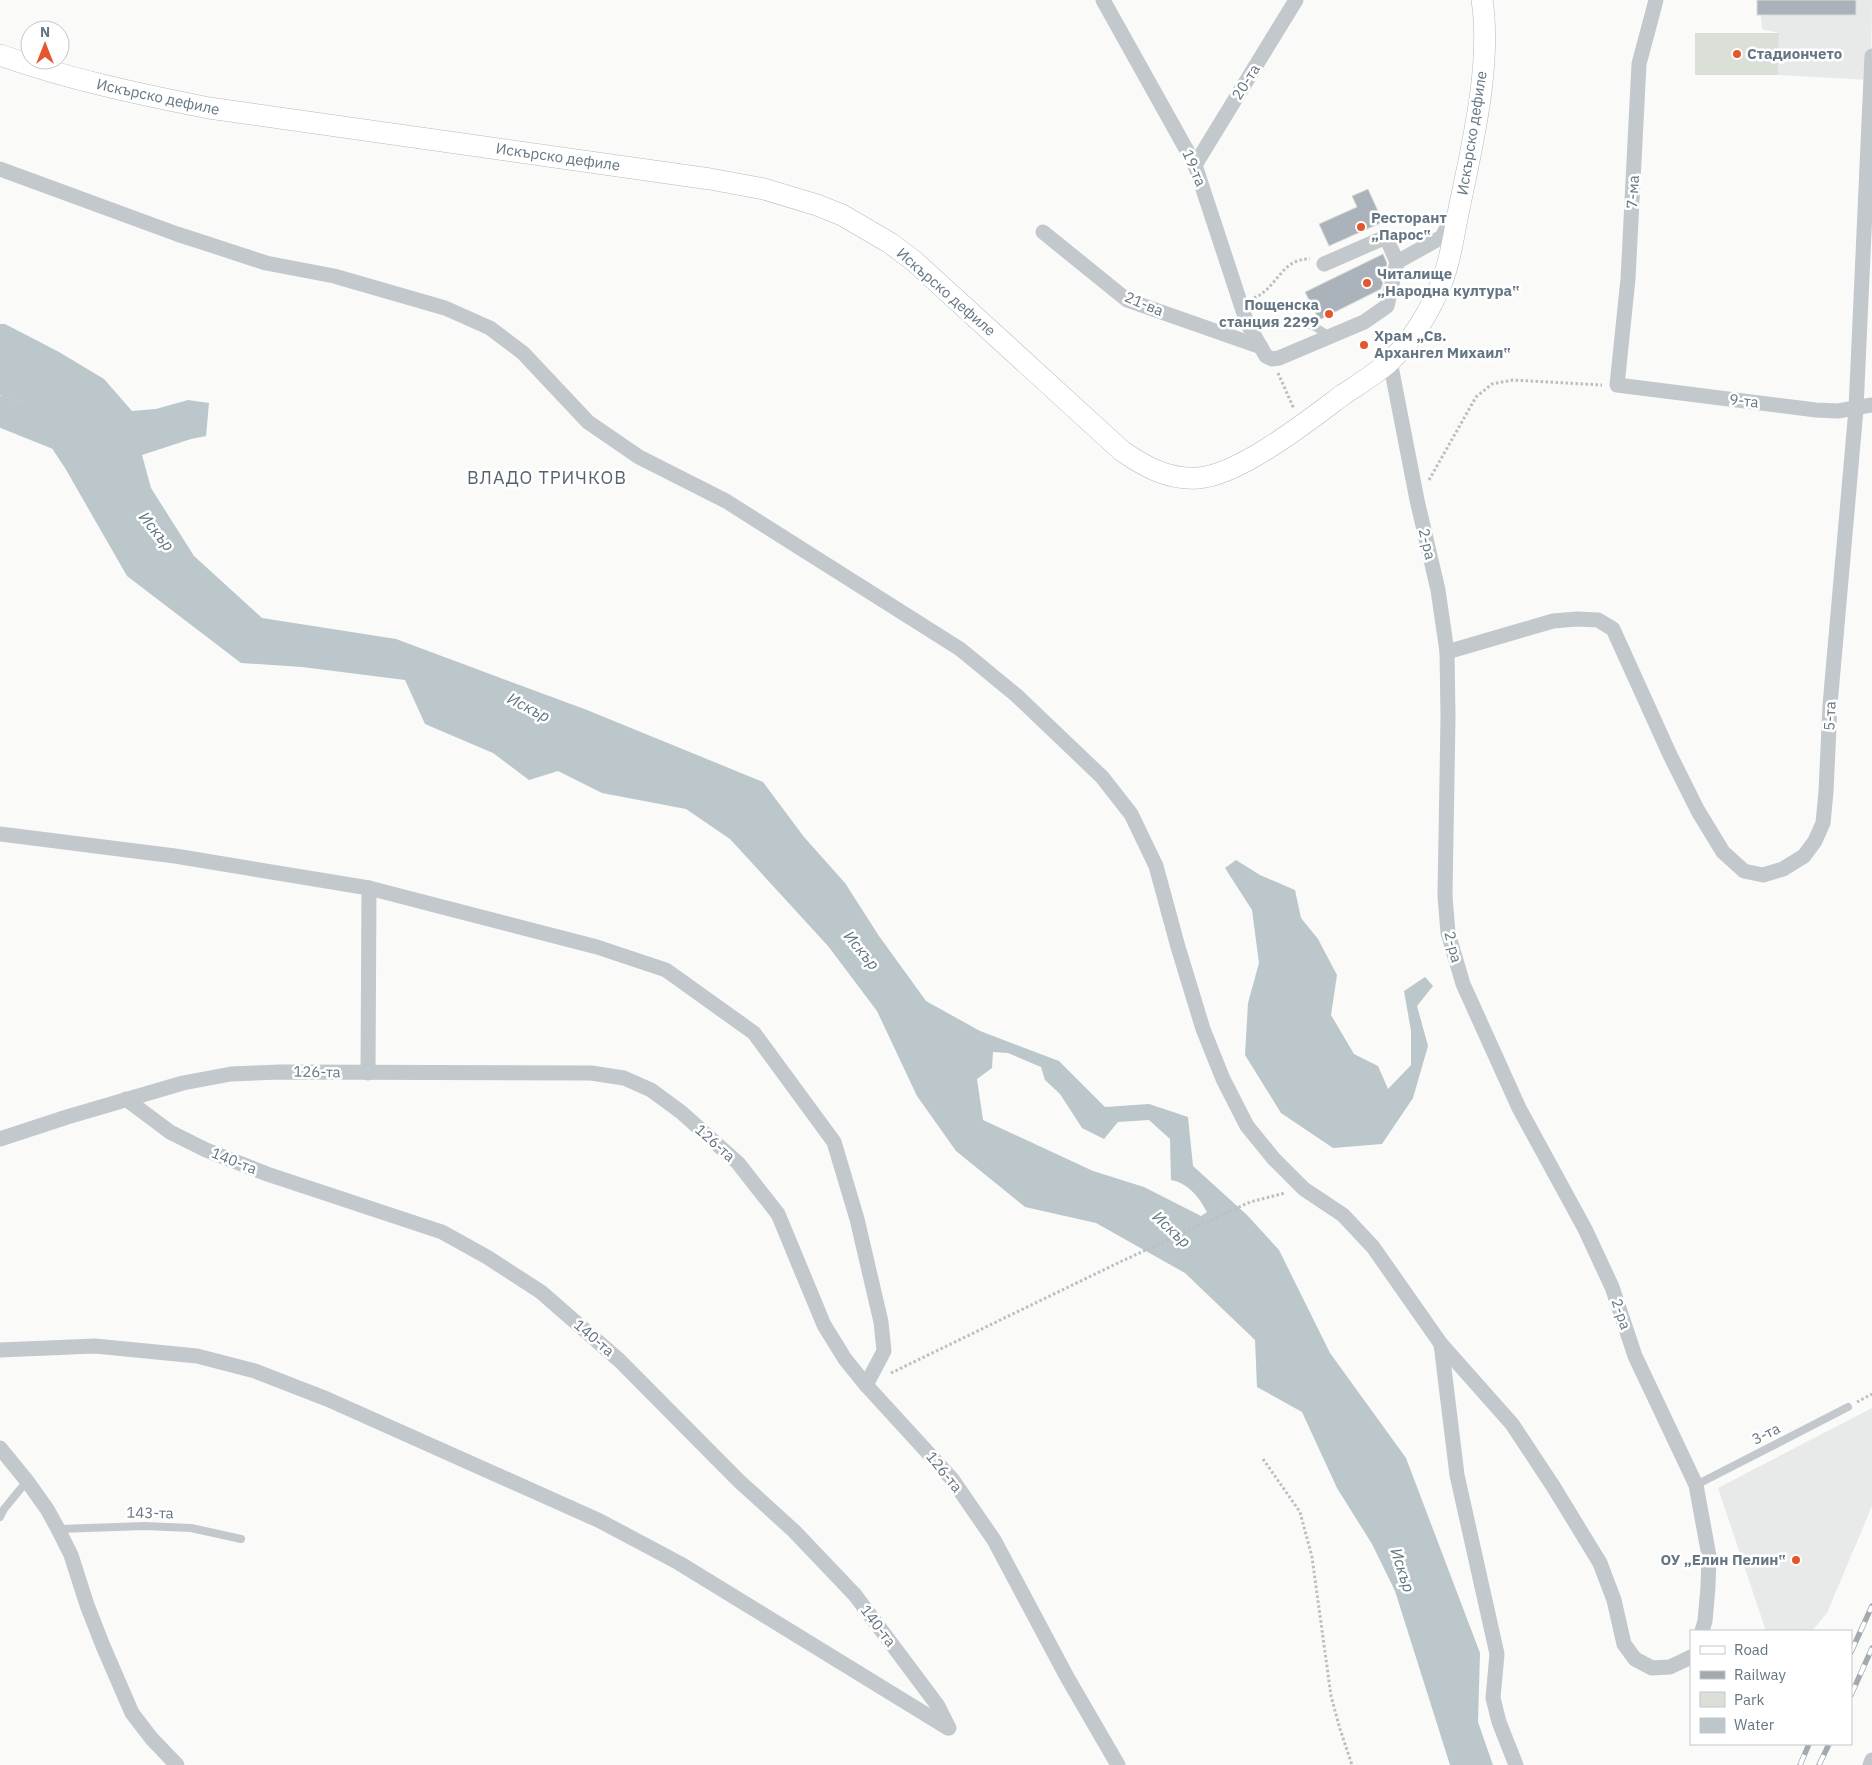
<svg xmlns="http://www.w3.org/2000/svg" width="1872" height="1765" font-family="'IBM Plex Sans',sans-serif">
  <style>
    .built { fill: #e8e9e9 }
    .green { fill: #dadfd7 }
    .water { fill: #bbc7cb; fill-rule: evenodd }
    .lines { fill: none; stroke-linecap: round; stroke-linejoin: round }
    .river { stroke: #bbc7cb; stroke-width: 31 }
    .building { fill: #aab3b9; stroke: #dcdcda }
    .secondary-casing { stroke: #b3babf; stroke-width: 22 }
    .path { stroke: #bbbfc2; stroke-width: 3; stroke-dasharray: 2.5 2.5; stroke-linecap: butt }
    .lane { stroke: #c3c8cc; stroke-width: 8 }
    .street { stroke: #c3c8cc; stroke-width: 15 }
    .secondary { stroke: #fff; stroke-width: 21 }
    .rail-casing { stroke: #a2aab0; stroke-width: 5.5 }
    .rail { stroke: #fff; stroke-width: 4; stroke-dasharray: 11; stroke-linecap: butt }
    .poi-dot { fill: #e4572e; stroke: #fff; stroke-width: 2 }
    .labels { text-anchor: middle; stroke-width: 5; stroke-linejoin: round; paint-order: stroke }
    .poi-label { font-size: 15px; font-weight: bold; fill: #657683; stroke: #fff; text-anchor: start }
    .street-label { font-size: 15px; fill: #657683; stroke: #fff }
    .water-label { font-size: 16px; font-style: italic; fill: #60757c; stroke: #fff }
    .quarter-label { font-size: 18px; letter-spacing: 1px; fill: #57646e; stroke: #fff }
  </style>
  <rect width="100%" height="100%" fill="#fafaf8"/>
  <g class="built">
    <path d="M1759,0H1872L1871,80L1778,75L1779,33L1762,29Z"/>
    <path d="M1872,1408V1506L1827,1613L1812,1631H1766L1718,1488Z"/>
  </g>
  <path class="green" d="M1695,33H1779L1778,75H1695Z"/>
  <g class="water">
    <path d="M0,324H5L59,352L104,379L132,411L156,409L188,400L209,403L206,436L191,439L142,455L151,488L194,556L262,618L396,639L587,710L763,782L804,837L845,883L879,936L926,1001L980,1031L1059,1061L1105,1107L1149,1104L1188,1117L1193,1166L1247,1215L1279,1250L1330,1353L1406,1458L1480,1653L1478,1722L1493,1765H1450L1395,1591L1372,1544L1337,1488L1302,1412L1257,1387L1255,1340L1185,1273L1096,1223L1025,1207L956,1151L917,1096L877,1011L828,946L730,839L686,809L602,793L558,771L529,780L493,753L425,724L405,680L302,667L241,663L127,576L65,468L22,403L0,395ZM993,1052L1008,1053L1041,1067L1045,1080L1060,1094L1082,1128L1104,1139L1118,1122L1149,1120L1170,1139L1171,1180C1188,1183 1199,1197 1207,1212L1201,1216L1144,1187L1093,1171L983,1120L977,1079L992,1068Z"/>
    <path d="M1236,860L1260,875L1295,890L1301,918L1318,939L1337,975L1331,1015L1354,1054L1378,1066L1388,1089L1411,1065V1031L1404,991L1425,977L1433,986L1417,1006L1428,1046L1413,1098L1382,1144L1333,1148L1281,1113L1245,1055L1248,1003L1259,963L1252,910L1225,868Z"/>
  </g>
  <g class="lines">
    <path class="river" d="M0,411L75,441"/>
  </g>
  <g class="building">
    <rect x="1757" y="0" width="99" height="15"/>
    <path d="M1368,189L1383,222L1329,246L1319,224L1357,207L1352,196Z"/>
    <path d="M1383,254L1387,263L1386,269L1378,273L1383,283L1381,289L1319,320L1305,292Z"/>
  </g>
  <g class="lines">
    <defs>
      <path id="secondary" d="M0,55C68,79 138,94 209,108L710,179L764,189L817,205L842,215L890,243L914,261L1122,451C1145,467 1169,480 1198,478C1240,475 1309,420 1344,394C1359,384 1376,374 1390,361C1410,343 1426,317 1437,293C1450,267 1453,237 1459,209C1472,146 1492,64 1482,0"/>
    </defs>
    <use href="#secondary" class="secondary-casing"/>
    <g class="path">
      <path d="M1254,298C1277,289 1281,258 1310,259"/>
      <path d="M1278,373L1294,409"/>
      <path d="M1429,480L1476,397L1492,384L1513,380L1602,385"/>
      <path d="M891,1373L1122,1261L1250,1202L1285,1193"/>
      <path d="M1857,1402L1872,1394"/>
      <path d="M1263,1459L1300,1512L1312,1557L1331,1696L1340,1729L1352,1765"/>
    </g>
    <g class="lane">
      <path d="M1300,321L1315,327L1330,336"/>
      <path d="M1696,1485L1848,1407"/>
      <path d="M0,1517L4,1509L27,1481"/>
      <path d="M58,1529L145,1526L191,1528L241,1539"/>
    </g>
    <g class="street">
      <path d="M1103,0L1195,165L1247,323L1266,356L1272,359L1279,358L1364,322L1387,306L1397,262L1442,237L1452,217"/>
      <path d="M1656,0L1639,64L1628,279L1617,385L1816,410L1838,411L1872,405"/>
      <path d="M1195,165L1296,0"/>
      <path d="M0,169L177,234L266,263L334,276L445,308L490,328L523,353L588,422L639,457L726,501L960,649L1016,695L1102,777L1131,814L1156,866L1178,947L1203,1029L1223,1079L1247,1126L1274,1159L1304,1189L1343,1215L1373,1247L1441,1344L1512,1424L1553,1486L1600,1563L1614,1600L1624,1644L1635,1659L1652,1668L1670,1667L1691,1657"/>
      <path d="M1043,232L1127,300L1261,347"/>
      <path d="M1324,264L1386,237L1397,262"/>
      <path d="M1390,361L1417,500L1438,590L1447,652L1448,717L1445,896L1448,933L1463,984L1519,1108L1585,1229L1612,1287L1635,1356L1696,1485L1709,1556L1708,1587L1705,1621L1702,1631"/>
      <path d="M1447,652L1553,621L1577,619L1598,620L1613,629L1670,755L1698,811L1723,852L1744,871L1763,875L1783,869L1804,856L1815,841L1823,823L1826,792L1830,705L1856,409L1872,56"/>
      <path d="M0,834L175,856L369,888L597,947L666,970L754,1033L834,1142L857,1219L881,1322L884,1351L866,1385"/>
      <path d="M368,1073L369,888"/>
      <path d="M126,1099L170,1132L206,1150L267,1174L442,1232L487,1257L541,1292L620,1361L739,1481L794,1531L855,1595L938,1706L949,1728"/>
      <path d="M0,1139L67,1117L183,1083L231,1074L280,1072L591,1073L624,1078L651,1090L681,1112L738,1163L778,1214L824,1325L845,1359L866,1385L952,1479L994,1540L1067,1677L1118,1765"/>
      <path d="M1441,1344L1457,1475L1497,1654L1493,1698L1499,1722L1516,1765"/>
      <path d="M0,1350L95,1346L197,1356L255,1371L327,1399L598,1520L679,1563L948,1728"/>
      <path d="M0,1448L27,1481L47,1509L58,1529L71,1555L87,1605L103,1646L132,1713L152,1739L177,1765"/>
      <path d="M1870,1765L1872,1760"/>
    </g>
    <use href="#secondary" class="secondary"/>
    <defs>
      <g id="rail">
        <path d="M1851,1652L1872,1606"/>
        <path d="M1851,1695L1872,1648"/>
        <path d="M1800,1765L1809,1744"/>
        <path d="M1819,1765L1829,1744"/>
      </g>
    </defs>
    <use href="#rail" class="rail-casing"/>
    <use href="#rail" class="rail"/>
  </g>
  <g class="poi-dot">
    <circle cx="1737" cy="54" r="5"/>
    <circle cx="1361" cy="227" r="5"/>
    <circle cx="1367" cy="283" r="5"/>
    <circle cx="1329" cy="314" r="5"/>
    <circle cx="1364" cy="345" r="5"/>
    <circle cx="1796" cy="1560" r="5"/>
  </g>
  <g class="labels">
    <g class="poi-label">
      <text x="1747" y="59">Стадиончето</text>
      <text x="1371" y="223">Ресторант<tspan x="1371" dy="17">„Парос‟</tspan></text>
      <text x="1377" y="279">Читалище<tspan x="1377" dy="17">„Народна култура‟</tspan></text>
      <text x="1319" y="310" text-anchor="end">Пощенска<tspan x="1319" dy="17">станция 2299</tspan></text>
      <text x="1374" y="341">Храм „Св.<tspan x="1374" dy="17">Архангел Михаил‟</tspan></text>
      <text x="1786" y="1565" text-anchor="end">ОУ „Елин Пелин‟</text>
    </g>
    <g class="street-label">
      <text transform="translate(1246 82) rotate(-58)" y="5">20-та</text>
      <text transform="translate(158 97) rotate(12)" y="5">Искърско дефиле</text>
      <text transform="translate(1472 133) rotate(-81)" y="5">Искърско дефиле</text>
      <text transform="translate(558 157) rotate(8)" y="5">Искърско дефиле</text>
      <text transform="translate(1194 168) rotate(67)" y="5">19-та</text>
      <text transform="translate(1633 192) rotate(-87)" y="5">7-ма</text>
      <text transform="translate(946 292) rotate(41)" y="5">Искърско дефиле</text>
      <text transform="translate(1144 304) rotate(23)" y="5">21-ва</text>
      <text transform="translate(1744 401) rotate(7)" y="5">9-та</text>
      <text transform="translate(1427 544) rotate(77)" y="5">2-ра</text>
      <text transform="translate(1830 716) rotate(-87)" y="5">5-та</text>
      <text transform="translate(1453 947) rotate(76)" y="5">2-ра</text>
      <text transform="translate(317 1072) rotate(1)" y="5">126-та</text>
      <text transform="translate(715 1143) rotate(42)" y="5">126-та</text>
      <text transform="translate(234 1161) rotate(22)" y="5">140-та</text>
      <text transform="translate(1621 1314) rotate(72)" y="5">2-ра</text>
      <text transform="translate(594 1338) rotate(41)" y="5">140-та</text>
      <text transform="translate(1766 1434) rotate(-27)" y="5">3-та</text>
      <text transform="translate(944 1472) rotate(51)" y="5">126-та</text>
      <text transform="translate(150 1513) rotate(1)" y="5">143-та</text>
      <text transform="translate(878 1626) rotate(53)" y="5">140-та</text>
    </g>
    <g class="water-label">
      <text transform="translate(157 531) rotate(51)" y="6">Искър</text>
      <text transform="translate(529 707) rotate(27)" y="6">Искър</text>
      <text transform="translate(862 950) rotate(50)" y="6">Искър</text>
      <text transform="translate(1172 1229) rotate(43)" y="6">Искър</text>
      <text transform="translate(1403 1570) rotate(72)" y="6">Искър</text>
    </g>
    <g class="quarter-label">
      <text x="547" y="484">ВЛАДО ТРИЧКОВ</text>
    </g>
  </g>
  <rect x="1690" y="1630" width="162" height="115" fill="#ffffff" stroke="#c1c8cd"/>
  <rect x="1700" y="1646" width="25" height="8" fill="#ffffff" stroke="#c1c8cd"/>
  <text x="1734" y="1655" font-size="15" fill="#657683">Road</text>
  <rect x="1700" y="1671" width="25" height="8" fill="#a2aab0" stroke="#c1c8cd"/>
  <text x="1734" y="1680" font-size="15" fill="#657683">Railway</text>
  <rect x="1700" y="1692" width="25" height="15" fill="#dadfd7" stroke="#c1c8cd"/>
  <text x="1734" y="1705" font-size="15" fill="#657683">Park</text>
  <rect x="1700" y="1718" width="25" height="15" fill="#bbc7cb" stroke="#c1c8cd"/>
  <text x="1734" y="1730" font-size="15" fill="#657683">Water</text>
  <g transform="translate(45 45)"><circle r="24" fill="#ffffff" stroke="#c1c8cd"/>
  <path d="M0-4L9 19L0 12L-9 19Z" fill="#e4572e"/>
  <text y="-8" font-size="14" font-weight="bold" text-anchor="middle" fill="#657683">N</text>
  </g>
</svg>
